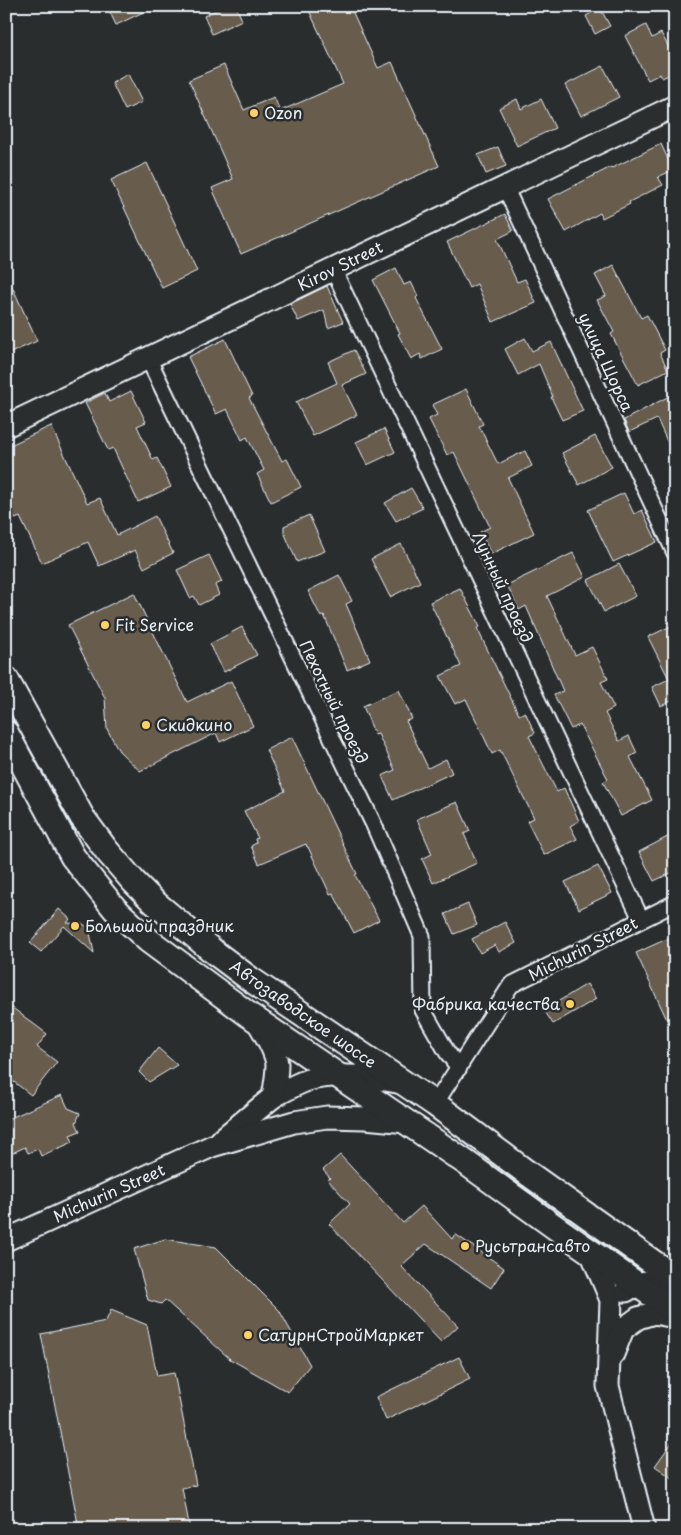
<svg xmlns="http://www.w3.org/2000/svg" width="681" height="1535" font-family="'Playpen Sans',sans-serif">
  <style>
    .building { fill: #675c4e; stroke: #e8f1f8 }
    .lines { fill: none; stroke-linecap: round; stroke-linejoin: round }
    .street-casing { stroke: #e8f1f8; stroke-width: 19 }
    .secondary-casing { stroke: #e8f1f8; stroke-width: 25 }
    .primary-casing { stroke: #e8f1f8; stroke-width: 28 }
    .street { stroke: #2a2d2e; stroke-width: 15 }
    .secondary { stroke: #2a2d2e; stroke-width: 21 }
    .primary { stroke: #2a2d2e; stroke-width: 24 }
    .poi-dot { fill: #ffd166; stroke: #2a2d2e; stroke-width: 2 }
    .labels { text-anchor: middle; stroke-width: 5; stroke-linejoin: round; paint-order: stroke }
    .poi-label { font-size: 16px; fill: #e8f1f8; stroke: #2a2d2e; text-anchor: start }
    .street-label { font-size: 16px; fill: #e8f1f8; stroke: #2a2d2e }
  </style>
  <rect width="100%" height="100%" fill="#2a2d2e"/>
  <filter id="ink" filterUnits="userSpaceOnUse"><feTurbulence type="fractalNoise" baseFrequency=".02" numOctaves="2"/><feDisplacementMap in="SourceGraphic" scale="10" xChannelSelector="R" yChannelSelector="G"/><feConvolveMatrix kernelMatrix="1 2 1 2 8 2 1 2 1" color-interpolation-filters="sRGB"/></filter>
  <g filter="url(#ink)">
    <g class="building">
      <path d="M107,6H156L116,25Z"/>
      <path d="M224,6H236L242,20L212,34L204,16Z"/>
      <path d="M307,6H350L378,68L392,62L439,166L241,254L212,188L233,179L189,80L224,65L244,110L274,97L280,111L343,84Z"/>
      <path d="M600,8L610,26L595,34L586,16Z"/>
      <path d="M646,25L652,38L661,33L675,59V72L662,78L660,74L648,80L625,36Z"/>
      <path d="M603,66L619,97L581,116L565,85Z"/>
      <path d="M128,74L142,102L125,110L112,83Z"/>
      <path d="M517,99L521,109L541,99L555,128L517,146L499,108Z"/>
      <path d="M661,144L673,170L658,177L663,185L629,202L630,204L602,218L600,213L566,232L548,199L611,167L612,168Z"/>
      <path d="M498,147L506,166L486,174L478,155Z"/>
      <path d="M147,163L197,271L162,288L111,180Z"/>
      <path d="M505,214L513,231L497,239L517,282L525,279L536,303L493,322L477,284L469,288L447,242Z"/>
      <path d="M613,265L641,318L647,315L665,350L660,353L668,370L638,385L611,334L614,332L597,300L606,296L595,275Z"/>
      <path d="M396,268L404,285L411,282L418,296L416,298L442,349L422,359L420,354L411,359L398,334L400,333L373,280Z"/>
      <path d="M6,273L37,341L6,355Z"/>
      <path d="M327,286L343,322L328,328L324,310L298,321L290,304Z"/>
      <path d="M525,338L532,351L551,342L583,411L562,420L551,397H553L539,364L518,375L505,349Z"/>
      <path d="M225,339L252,396L249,398L282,461L287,459L301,487L271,502L257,474L264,470L247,437L242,440L227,409L216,414L188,357Z"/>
      <path d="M354,350L366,374L342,385L357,415L313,436L296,402L337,383L328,362Z"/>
      <path d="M466,389L483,424L479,426L498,464L525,451L532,466L508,478L534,533L491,554L480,532L490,527L454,452L447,455L429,419L437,415L432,405Z"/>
      <path d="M131,391L146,422L137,426L153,460L157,458L171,487L138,502L113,448L108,450L85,403L105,393L109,402Z"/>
      <path d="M675,393V459L657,419L629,432L624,420Z"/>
      <path d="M51,426L87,503L100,498L117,535L155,516L173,553L144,568L135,550L99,566L88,542L42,563L20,517L15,519L6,499V447Z"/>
      <path d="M384,429L395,452L367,465L356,442Z"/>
      <path d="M595,436L612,467L579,485L562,453Z"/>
      <path d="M411,488L423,508L396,521L385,503Z"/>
      <path d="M624,493L634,514L642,510L657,542L613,562L588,510Z"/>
      <path d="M309,515L325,551L297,562L284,532V526Z"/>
      <path d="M401,544L420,582L390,597L371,559Z"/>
      <path d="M573,553L585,577L547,596L575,655L592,647L608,679L601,682L614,708L605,713L619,741L629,736L637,753L630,757L652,800L621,816L603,782L608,779L580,725L571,729L554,695L563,691L526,606L519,610L507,585Z"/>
      <path d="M209,555L222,582L215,585L219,595L199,605L194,596L190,598L177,570Z"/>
      <path d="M619,564L636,596L604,612L588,580Z"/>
      <path d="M339,575L352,601L346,604L370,660L347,670L324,615L321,617L308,591Z"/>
      <path d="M460,588L480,627L477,628L519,715L525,712L535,733L529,736L557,792L564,788L579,821L570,826L577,839L544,855L527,821L534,818L500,750L492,754L466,699L455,704L440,676L461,666L430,602Z"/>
      <path d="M134,593L187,702L231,681L253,726L220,742L216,733L140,771L119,751L107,729L105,698L68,625Z"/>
      <path d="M675,624V699L661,706L652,687L669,679L648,637Z"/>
      <path d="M242,627L257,655L224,672L210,644Z"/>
      <path d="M399,690L412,719L406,721L428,768L446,759L452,773L393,800L382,776L395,770L378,734L375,735L363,706Z"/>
      <path d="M292,737L357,874L355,875L379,920L354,933L333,893L330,894L308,847H307L306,844L259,864L251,846L256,843L255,839L258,838L244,811L285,791L266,750Z"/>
      <path d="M457,802L470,831L464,834L477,863L433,883L422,859L432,854L417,819Z"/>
      <path d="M675,833V871L654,881L639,852Z"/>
      <path d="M598,866L612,893L579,909L565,882Z"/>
      <path d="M468,904L477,925L454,934L445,914Z"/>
      <path d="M59,909L70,919L67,923L83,924L89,928L94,953L64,926L41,952L30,943Z"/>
      <path d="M505,922L516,943L499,952L495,945L480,953L472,939Z"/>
      <path d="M671,937L675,945V1037L636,953Z"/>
      <path d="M587,984L596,999L553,1024L544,1010Z"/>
      <path d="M6,1003L47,1034L37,1047L57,1062L31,1095L6,1076Z"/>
      <path d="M158,1048L177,1065L149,1082L139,1072Z"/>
      <path d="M62,1095L68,1108L80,1113L76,1123L80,1131L70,1135L73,1142L41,1156L38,1149L28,1153L25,1147L6,1156V1120Z"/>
      <path d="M340,1155L403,1223L422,1206L452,1239L455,1234L504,1268L491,1288L426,1244L401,1266L458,1326L441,1342L329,1224L350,1204L328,1180L330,1178L323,1170Z"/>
      <path d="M165,1239L216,1247L279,1310L310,1365L288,1392L230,1359L165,1300L161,1304L148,1300L134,1249Z"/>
      <path d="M111,1310L147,1325L157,1376L174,1373L196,1485L182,1488L190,1529H79L41,1334L106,1321Z"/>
      <path d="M459,1357L470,1379L386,1420L376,1397Z"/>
      <path d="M675,1438V1480L655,1466Z"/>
    </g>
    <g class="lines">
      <defs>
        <g id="street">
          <path d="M505,187L675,553"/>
          <path d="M333,269L641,919"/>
          <path d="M148,358L374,825L422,936L423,1010L447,1052L459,1068"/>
          <path d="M435,1104L511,985L675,903"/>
        </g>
        <g id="secondary">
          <path d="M6,426L675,106"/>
          <path d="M273,1097C284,1091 296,1084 308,1080C337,1071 374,1078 403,1083"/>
          <path d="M222,1139L273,1097C275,1086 277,1075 277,1064C275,1048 264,1034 257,1020"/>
          <path d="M6,1240L212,1146L294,1122L327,1117L365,1118L407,1122"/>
          <path d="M590,1250L611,1300L608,1386L644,1529"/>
          <path d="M626,1291C644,1279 655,1279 675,1287"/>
          <path d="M613,1354L623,1329L638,1318L654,1313L675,1317"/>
        </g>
        <g id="primary">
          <path d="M6,679L82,817L107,851L134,882L154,902L214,952L250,979L435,1104L526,1172L675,1278"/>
          <path d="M6,733L73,857L115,909L148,940L249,1015L465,1162L555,1227L675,1311"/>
        </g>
      </defs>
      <use href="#street" class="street-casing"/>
      <use href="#secondary" class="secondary-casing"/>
      <use href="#primary" class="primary-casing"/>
      <use href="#street" class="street"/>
      <use href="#secondary" class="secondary"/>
      <use href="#primary" class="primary"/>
    </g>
  </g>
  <g class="poi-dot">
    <circle cx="254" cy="113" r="5"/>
    <circle cx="105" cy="625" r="5"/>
    <circle cx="146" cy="725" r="5"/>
    <circle cx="75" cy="926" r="5"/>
    <circle cx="570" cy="1004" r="5"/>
    <circle cx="465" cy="1246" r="5"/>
    <circle cx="248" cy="1335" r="5"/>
  </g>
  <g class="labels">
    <g class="poi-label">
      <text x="264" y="119">Ozon</text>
      <text x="115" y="631">Fit Service</text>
      <text x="156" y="731">Скидкино</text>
      <text x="85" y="932">Большой праздник</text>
      <text x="560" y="1010" text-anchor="end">Фабрика качества</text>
      <text x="475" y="1252">Русьтрансавто</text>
      <text x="258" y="1341">СатурнСтройМаркет</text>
    </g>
    <g class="street-label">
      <text transform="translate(340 266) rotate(-26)" y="6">Kirov Street</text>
      <text transform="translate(606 362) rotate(65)" y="6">улица Щорса</text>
      <text transform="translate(503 587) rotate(65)" y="6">Лунный проезд</text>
      <text transform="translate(334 702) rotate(64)" y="6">Пехотный проезд</text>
      <text transform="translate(583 949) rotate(-27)" y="6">Michurin Street</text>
      <text transform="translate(303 1014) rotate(35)" y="6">Автозаводское шоссе</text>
      <text transform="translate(109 1193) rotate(-24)" y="6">Michurin Street</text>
    </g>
  </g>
  <rect width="681" height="1535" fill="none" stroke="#2a2d2e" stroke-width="25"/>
  <rect x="12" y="12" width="656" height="1510" fill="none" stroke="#e8f1f8" stroke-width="2" filter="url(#ink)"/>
</svg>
